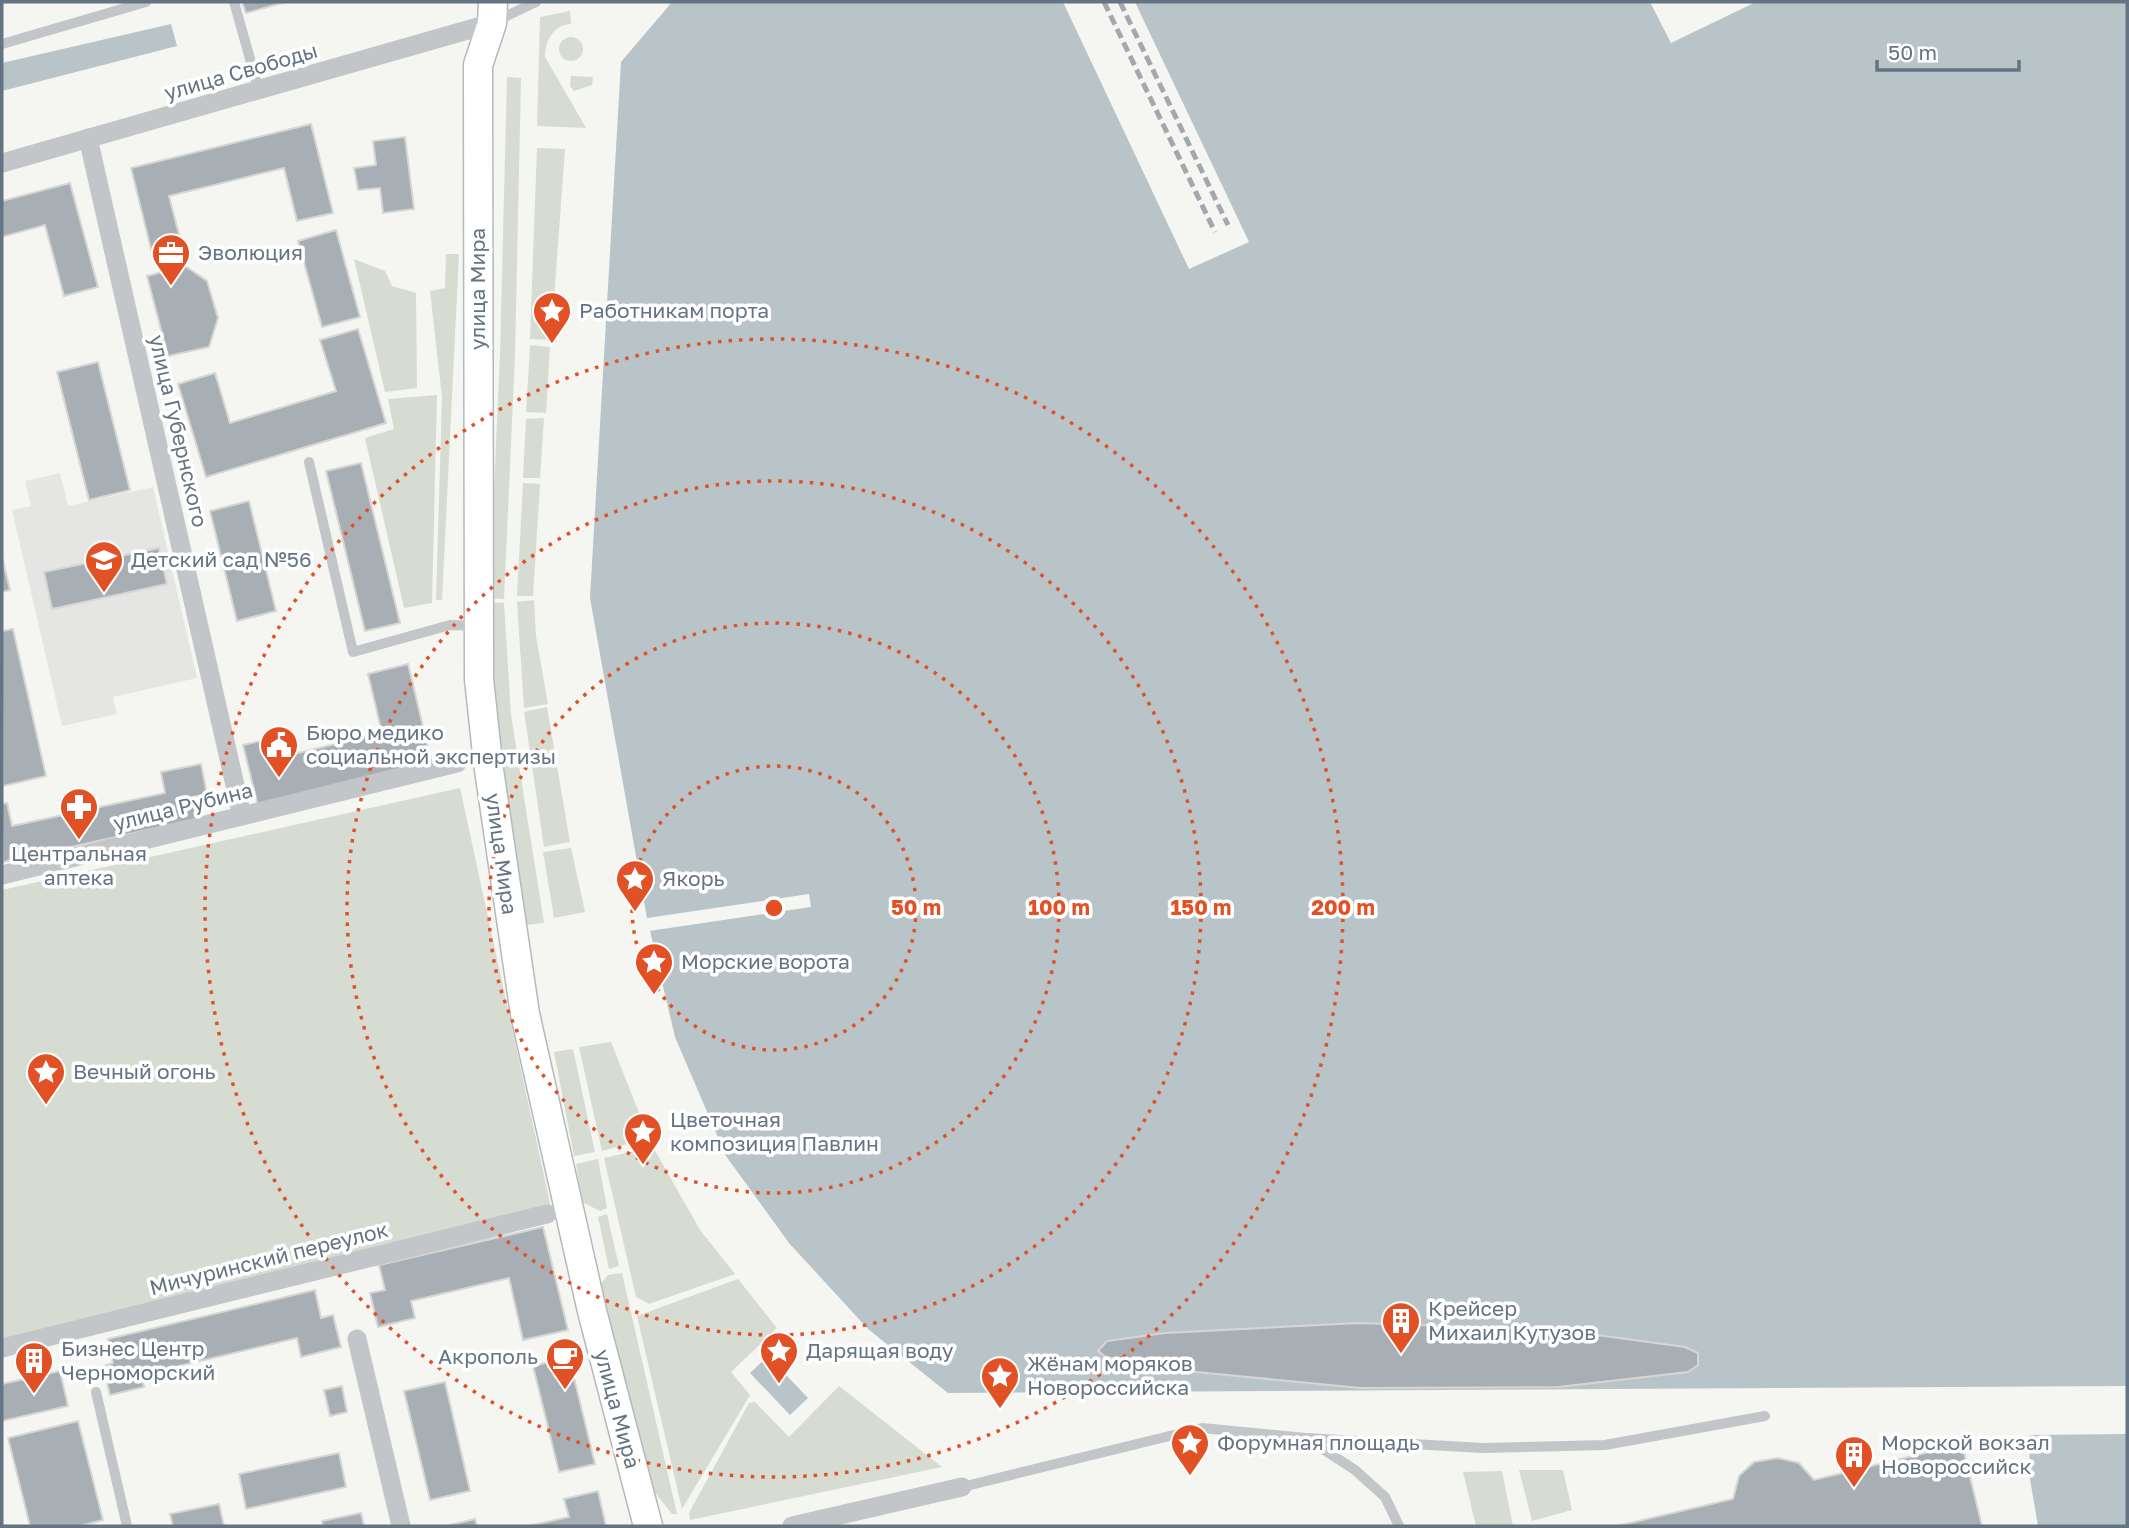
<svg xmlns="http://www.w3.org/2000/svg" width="2129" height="1528" font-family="'Golos Text',sans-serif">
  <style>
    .built { fill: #e5e6e4 }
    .green { fill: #d6dcd2 }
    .water { fill: #b9c4c8 }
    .pier { fill: #f5f5f1 }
    .building { fill: #a7afb4; stroke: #d6d6d4; stroke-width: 2 }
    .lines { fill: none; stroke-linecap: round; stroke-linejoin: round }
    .secondary-casing { stroke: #b4b9be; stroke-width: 31 }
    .lane { stroke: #c2c6c9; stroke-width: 10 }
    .street { stroke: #c2c6c9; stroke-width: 19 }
    .secondary { stroke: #fff; stroke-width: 28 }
    .rail { stroke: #a3a8ae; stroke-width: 5; stroke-dasharray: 10 5; stroke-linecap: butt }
    .ring { fill: none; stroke: #e15125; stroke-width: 3.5; stroke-dasharray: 3.5 7 }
    .labels { text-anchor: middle; stroke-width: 7; stroke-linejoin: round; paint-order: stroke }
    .street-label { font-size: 21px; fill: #647482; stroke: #fff }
    .poi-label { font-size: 21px; fill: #647482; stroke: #fff; text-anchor: start }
    .centre { fill: #e15125; stroke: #fff; stroke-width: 3.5 }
    .ring-label { font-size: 21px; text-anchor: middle; font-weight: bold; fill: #e15125; stroke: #fff; stroke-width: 7; stroke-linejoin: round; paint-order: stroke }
  </style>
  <rect width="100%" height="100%" fill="#f5f5f1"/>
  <path class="built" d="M60,473L68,506L153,487L197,678L113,697L117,714L62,726L12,510L31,506L25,481Z"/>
  <g class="green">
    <path d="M570,11L571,24C553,25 545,41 545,57L586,128L537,126L540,17Z"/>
    <circle cx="571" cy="49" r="12"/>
    <path d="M571,76L593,77L592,85L574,91L570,86Z"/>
    <path d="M507,77L521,78L515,355L504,599L489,598L500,355Z"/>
    <path d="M537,148L565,149L551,340L530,339Z"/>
    <path d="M446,254H459L442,600H436L442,397L430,291L445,288Z"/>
    <path d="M354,259L385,271L392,286L416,293L417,388L385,392Z"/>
    <path d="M530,345L550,347L546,413L526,412Z"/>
    <path d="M437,395L432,603L404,608L365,438L394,429L388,399Z"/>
    <path d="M544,418L540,478H523L526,419Z"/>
    <path d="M523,483L540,484L533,596H517Z"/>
    <path d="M534,600L536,636L548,704L524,708L517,602Z"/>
    <path d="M489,602L504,603L511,715L544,923L525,925L490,718Z"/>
    <path d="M547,707L570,842L544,847L524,712Z"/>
    <path d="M460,788L551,1208L2,1340V890Z"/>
    <path d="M571,848L585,912L554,918L543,852Z"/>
    <path d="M611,1042L649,1138L602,1151L579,1047Z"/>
    <path d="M573,1049L595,1152L574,1156L554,1052Z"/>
    <path d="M653,1147L700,1230L735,1274L649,1304L636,1297L604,1158Z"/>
    <path d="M598,1159L607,1208L600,1211L582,1202L576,1164Z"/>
    <path d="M607,1214L619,1266L609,1269L598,1217Z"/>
    <path d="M622,1273L677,1514H672L653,1490L598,1287L608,1275Z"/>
    <path d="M738,1279L777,1328L731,1372L750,1395L682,1509L637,1316Z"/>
    <path d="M839,1386L942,1467L690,1520L689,1513L749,1403L755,1402L789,1437Z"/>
    <path d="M1519,1470H1563L1572,1510L1532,1521Z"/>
    <path d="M1502,1471L1513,1526H1476L1463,1472Z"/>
  </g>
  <g class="water">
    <path d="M672,2H1063L1189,269L1249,242L1135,2H1650L1671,43L1756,2H2127V1386L948,1393L868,1329L789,1243L726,1156L675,1037L647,918L590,598L621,62Z"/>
    <path d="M171,24L177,46L2,91V63Z"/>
    <path d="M768,1356L808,1398L790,1415L750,1373Z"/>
    <path d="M2127,1434V1526H2038L2030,1479L2029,1435Z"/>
  </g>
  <path class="pier" d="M809,894L811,907L649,931L647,918Z"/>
  <g class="building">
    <path d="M242,2H286L246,13Z"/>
    <path d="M311,124L333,213L297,221L284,168L169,196L182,246L152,253L131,168Z"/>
    <path d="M405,137L414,209L383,213L380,188L358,190L354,168L376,165L373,141Z"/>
    <path d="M70,183L98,287L64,296L45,225L2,237V201Z"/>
    <path d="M336,230L360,317L322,327L298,241Z"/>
    <path d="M185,266L207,281L218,318L209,347L168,356L147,276Z"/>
    <path d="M358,329L386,423L206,477L178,384L215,373L230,423L336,391L320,340Z"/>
    <path d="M98,362L130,490L89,500L57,372Z"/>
    <path d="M361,463L400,623L365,631L326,471Z"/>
    <path d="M249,501L276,611L237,621L210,511Z"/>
    <path d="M159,548L167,584L52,609L44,572Z"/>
    <path d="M2,557L10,590L2,592Z"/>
    <path d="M13,629L46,776L3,786L2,631Z"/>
    <path d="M408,664L432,764L258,806L243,745L277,737L281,757L382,733L368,674Z"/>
    <path d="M201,764L207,794L192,797L197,819L3,862L2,804L7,803L12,826L165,793L161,772Z"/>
    <path d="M543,1227L568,1330L523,1340L509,1278L411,1301L415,1318L378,1327L370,1293L385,1290L379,1265Z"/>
    <path d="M315,1290L321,1318L333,1315L341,1347L301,1357L297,1338L141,1375L144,1387L110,1395L103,1366L113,1363L108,1339Z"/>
    <path d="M1359,1323L1560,1330L1685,1347L1698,1353V1365L1688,1372L1558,1387L1361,1388L1165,1369L1106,1357L1098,1351L1107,1341L1165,1333Z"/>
    <path d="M569,1357L595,1464L559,1472L533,1366Z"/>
    <path d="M60,1371L68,1406L2,1421V1384Z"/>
    <path d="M445,1382L470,1491L430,1500L404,1391Z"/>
    <path d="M342,1386L347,1412L330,1416L324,1390Z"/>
    <path d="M78,1421L103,1520L80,1526H30L8,1438Z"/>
    <path d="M1962,1444L1982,1526H1617L1733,1499L1739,1476L1754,1462L1778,1458L1799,1463L1814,1480Z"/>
    <path d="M339,1453L346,1487L246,1509L239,1474Z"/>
    <path d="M598,1491L606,1526H528L569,1517L564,1499Z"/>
    <path d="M219,1504L224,1526H173L170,1514Z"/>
    <path d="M361,1513L364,1526H323L322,1521Z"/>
    <path d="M475,1519L477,1526H446Z"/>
  </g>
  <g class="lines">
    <defs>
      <path id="secondary" d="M493,2L492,23L478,65L479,679L488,763L525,1014L592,1311L648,1526"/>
    </defs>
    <use href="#secondary" class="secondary-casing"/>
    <g class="lane">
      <path d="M234,2L259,91"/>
      <path d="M496,21L536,2"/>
      <path d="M2,44L146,2"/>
      <path d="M309,462L353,652L450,625L478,626"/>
      <path d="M96,1392L127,1526"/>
      <path d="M1306,1438L1355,1470L1385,1497L1399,1526"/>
      <path d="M962,1487L1202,1428L1306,1438L1483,1448L1605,1445L1765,1416"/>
    </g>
    <g class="street">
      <path d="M88,138L242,816"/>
      <path d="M2,163L492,23"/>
      <path d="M2,875L457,763"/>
      <path d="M357,1339L401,1526"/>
      <path d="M2,1348L547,1214"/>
      <path d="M792,1526L962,1487"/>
    </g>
    <use href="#secondary" class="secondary"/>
    <g class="rail">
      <path d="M1104,2L1215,232"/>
      <path d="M1120,2L1228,225"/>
    </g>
  </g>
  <g class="ring">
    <circle cx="774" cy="908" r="142"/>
    <circle cx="774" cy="908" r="285"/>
    <circle cx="774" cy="908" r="427"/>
    <circle cx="774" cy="908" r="569"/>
  </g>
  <defs>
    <symbol id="office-pin" viewBox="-11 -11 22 30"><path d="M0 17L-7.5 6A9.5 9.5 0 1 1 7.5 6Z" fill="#e15125" stroke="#fff"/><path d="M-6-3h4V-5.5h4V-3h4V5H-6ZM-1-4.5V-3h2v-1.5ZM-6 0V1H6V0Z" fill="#fff"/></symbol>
    <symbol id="sight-pin" viewBox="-11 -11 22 30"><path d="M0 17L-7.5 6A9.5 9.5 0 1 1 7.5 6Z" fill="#e15125" stroke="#fff"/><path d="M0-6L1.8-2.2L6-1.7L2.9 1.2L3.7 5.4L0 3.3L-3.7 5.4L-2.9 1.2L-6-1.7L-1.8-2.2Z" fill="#fff"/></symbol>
    <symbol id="school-pin" viewBox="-11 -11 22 30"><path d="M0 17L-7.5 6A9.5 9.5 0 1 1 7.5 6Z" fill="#e15125" stroke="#fff"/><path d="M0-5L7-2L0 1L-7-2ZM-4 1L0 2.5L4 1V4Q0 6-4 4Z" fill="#fff"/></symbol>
    <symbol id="civic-pin" viewBox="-11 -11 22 30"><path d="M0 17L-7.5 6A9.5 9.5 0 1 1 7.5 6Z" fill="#e15125" stroke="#fff"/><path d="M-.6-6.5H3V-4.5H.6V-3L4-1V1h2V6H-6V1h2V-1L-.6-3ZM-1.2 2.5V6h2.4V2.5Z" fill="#fff"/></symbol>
    <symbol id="pharmacy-pin" viewBox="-11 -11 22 30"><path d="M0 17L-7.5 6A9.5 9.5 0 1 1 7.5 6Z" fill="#e15125" stroke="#fff"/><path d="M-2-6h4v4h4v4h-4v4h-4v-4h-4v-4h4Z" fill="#fff"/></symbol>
    <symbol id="building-pin" viewBox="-11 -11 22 30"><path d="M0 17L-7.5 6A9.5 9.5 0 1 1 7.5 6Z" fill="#e15125" stroke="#fff"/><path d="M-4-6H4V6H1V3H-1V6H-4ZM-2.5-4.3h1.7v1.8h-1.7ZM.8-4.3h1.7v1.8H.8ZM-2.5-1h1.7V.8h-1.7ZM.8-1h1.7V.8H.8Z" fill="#fff"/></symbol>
    <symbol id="cafe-pin" viewBox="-11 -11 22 30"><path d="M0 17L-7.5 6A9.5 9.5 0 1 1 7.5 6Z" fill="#e15125" stroke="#fff"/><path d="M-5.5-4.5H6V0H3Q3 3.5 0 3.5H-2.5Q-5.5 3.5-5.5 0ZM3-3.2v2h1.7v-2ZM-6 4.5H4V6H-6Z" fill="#fff"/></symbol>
  </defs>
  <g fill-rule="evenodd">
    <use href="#office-pin" x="149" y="231" width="44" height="60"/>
    <use href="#sight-pin" x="530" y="289" width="44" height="60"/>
    <use href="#school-pin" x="82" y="538" width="44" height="60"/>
    <use href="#civic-pin" x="257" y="723" width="44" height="60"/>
    <use href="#pharmacy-pin" x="57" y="785" width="44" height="60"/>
    <use href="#sight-pin" x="613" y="857" width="44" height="60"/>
    <use href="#sight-pin" x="632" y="940" width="44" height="60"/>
    <use href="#sight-pin" x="24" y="1050" width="44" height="60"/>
    <use href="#sight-pin" x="621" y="1110" width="44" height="60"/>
    <use href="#building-pin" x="1379" y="1299" width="44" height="60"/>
    <use href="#sight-pin" x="757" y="1329" width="44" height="60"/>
    <use href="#cafe-pin" x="543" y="1335" width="44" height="60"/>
    <use href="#building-pin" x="12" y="1339" width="44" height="60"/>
    <use href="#sight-pin" x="978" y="1354" width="44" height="60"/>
    <use href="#sight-pin" x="1168" y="1421" width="44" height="60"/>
    <use href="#building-pin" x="1832" y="1433" width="44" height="60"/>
  </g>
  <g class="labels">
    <g class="street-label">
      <text transform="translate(241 72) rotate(-16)" y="7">улица Свободы</text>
      <text transform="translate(478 289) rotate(-90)" y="7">улица Мира</text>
      <text transform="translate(178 431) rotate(77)" y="7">улица Губернского</text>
      <text transform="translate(183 807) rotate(-14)" y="7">улица Рубина</text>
      <text transform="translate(501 854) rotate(82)" y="7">улица Мира</text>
      <text transform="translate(269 1259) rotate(-14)" y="7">Мичуринский переулок</text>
      <text transform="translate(617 1409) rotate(75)" y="7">улица Мира</text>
    </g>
    <g class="poi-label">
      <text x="198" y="260">Эволюция</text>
      <text x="579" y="318">Работникам порта</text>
      <text x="131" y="567">Детский сад №56</text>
      <text x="306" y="740">Бюро медико<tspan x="306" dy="24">социальной экспертизы</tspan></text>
      <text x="79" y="861" text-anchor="middle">Центральная<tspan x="79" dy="24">аптека</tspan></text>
      <text x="662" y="886">Якорь</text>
      <text x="681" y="969">Морские ворота</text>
      <text x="73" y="1079">Вечный огонь</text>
      <text x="670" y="1127">Цветочная<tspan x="670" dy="24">композиция Павлин</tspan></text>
      <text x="1428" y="1316">Крейсер<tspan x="1428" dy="24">Михаил Кутузов</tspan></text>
      <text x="61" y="1356">Бизнес Центр<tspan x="61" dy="24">Черноморский</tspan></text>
      <text x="806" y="1358">Дарящая воду</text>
      <text x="538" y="1364" text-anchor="end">Акрополь</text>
      <text x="1027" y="1371">Жёнам моряков<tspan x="1027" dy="24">Новороссийска</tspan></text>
      <text x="1217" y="1450">Форумная площадь</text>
      <text x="1881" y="1450">Морской вокзал<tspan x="1881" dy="24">Новороссийск</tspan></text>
    </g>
  </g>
  <circle cx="774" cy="908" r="10" class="centre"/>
  <g class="ring-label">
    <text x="916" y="915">50 m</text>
    <text x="1059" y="915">100 m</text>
    <text x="1201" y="915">150 m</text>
    <text x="1343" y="915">200 m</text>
  </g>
  <rect width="2129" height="1528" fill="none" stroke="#647482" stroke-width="7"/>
  <path d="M1877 60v10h142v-10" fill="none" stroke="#647482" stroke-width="3.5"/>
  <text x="1888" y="60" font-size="21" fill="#647482" stroke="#ffffff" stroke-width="5" paint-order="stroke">50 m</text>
</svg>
